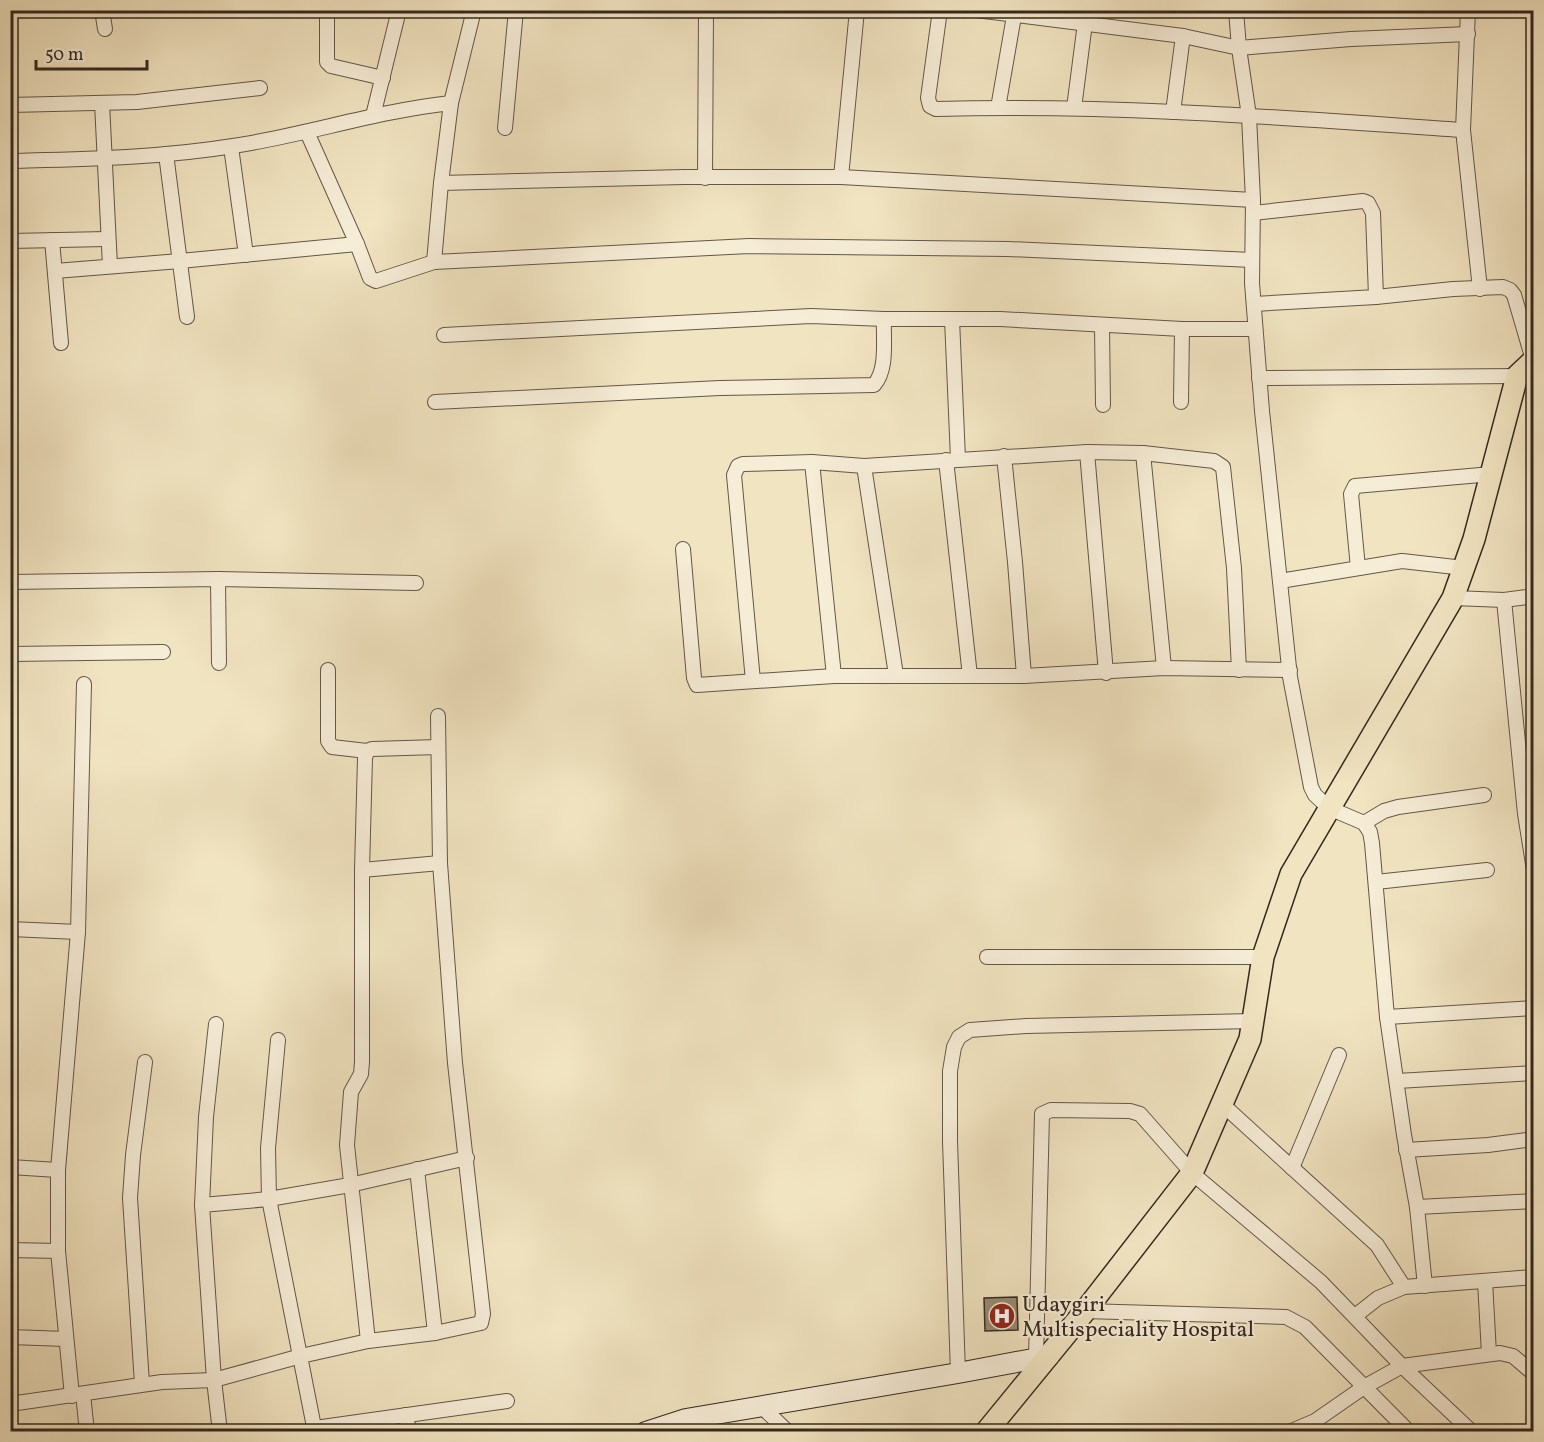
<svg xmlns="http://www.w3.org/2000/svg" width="1544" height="1442" font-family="Vollkorn,serif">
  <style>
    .building { fill: #968a74; stroke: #342820; stroke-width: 1.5 }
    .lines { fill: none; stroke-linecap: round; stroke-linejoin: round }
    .street-casing { stroke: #635748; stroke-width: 16 }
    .secondary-casing { stroke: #342820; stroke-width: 22 }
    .primary-casing { stroke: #342820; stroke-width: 24 }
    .street { stroke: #f6edd7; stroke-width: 14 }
    .secondary { stroke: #f6edd7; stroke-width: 20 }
    .primary { stroke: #f1e4c1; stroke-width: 21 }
    .labels { text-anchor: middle; stroke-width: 4.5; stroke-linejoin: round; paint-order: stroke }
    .poi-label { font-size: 22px; fill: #342820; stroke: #f6edd7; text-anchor: start }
  </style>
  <rect width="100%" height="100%" fill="#f1e4c1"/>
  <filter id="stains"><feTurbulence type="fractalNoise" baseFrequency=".00333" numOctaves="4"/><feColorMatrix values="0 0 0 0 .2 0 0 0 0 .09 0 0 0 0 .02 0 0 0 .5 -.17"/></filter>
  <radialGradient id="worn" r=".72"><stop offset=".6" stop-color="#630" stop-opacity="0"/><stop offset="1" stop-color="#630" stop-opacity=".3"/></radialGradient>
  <path class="building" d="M1017,1297L1018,1330L985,1331L984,1298Z"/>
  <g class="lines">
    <defs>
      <g id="street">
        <path d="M102,10L105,29"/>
        <path d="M327,10V62L331,66L383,78"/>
        <path d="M940,10L928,98L930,106L936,109C1112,104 1288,118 1463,130"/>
        <path d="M976,10L1183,36L1239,48L1351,39L1468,34"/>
        <path d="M1236,10L1239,48L1249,116L1253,200L1252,283L1262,411L1290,677L1311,787L1315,795L1329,808L1364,823L1370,832L1372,843L1387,1017L1404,1135L1417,1207L1425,1286"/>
        <path d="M1468,10L1463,130L1480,289"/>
        <path d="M102,103L110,266"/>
        <path d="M10,105L137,102L260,88"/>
        <path d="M998,108L1014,16"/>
        <path d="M1074,108L1085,23"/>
        <path d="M1173,112L1183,36"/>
        <path d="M373,116L399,10"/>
        <path d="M505,128L516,10"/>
        <path d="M307,132L357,244L370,278L376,281L434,262L749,246L1008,249L1252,260"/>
        <path d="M231,147L246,255"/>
        <path d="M166,154L187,317"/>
        <path d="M10,161C85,159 159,158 233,146C306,135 377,111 451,103"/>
        <path d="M841,177L857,10"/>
        <path d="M705,178L706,10"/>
        <path d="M441,183L684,177H841L1253,200"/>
        <path d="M1253,213L1363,201L1368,203L1373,213L1376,297"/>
        <path d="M52,240L61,343"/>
        <path d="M10,241L107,239"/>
        <path d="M434,262L441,183L451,103L474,10"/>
        <path d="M55,271L180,261L357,244"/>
        <path d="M1254,304L1376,297L1453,289L1503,287L1510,290L1514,295L1533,360"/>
        <path d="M952,319L958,459"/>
        <path d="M1102,325L1103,405"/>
        <path d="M444,335L811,316L884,319H1000L1182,329H1255"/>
        <path d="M1259,378L1517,376"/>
        <path d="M435,402L720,388L874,385C888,369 883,340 884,319"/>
        <path d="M1181,402L1182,329"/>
        <path d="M1087,452L1106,673"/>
        <path d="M1143,453L1164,668"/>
        <path d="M1004,456L1015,562L1024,676"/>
        <path d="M946,460L970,676"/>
        <path d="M812,462L834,676"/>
        <path d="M864,466L896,675"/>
        <path d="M683,549L694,678L697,685L834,676H1024L1164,668L1290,670"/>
        <path d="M1358,568L1351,494L1355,486L1492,474"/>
        <path d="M218,579L219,663"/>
        <path d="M1280,581L1402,561L1464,568"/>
        <path d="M10,582L218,579L416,583"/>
        <path d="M1453,598L1504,600L1534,596"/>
        <path d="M1504,600L1525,814L1534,870"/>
        <path d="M10,654L163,652"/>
        <path d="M328,670V741L332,747L367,751"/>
        <path d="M753,681L734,475L738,466L743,464L812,462L864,466L1087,452L1143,453L1214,461L1223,467L1234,568L1239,670"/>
        <path d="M1364,823L1384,811L1398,807L1484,795"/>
        <path d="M362,870L440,863"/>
        <path d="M1376,882L1487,870"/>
        <path d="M10,929L78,932"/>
        <path d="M987,957H1263"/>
        <path d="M1387,1017L1534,1008"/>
        <path d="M216,1024L206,1117L202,1205L214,1380L220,1432"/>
        <path d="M278,1040L268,1148L269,1199L315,1432"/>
        <path d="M1397,1081L1534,1073"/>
        <path d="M1222,1104L1377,1245L1404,1287"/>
        <path d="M1406,1150L1488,1145L1534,1139"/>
        <path d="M10,1167L58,1170"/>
        <path d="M1292,1168L1339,1055"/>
        <path d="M417,1169L435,1333"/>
        <path d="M202,1205L269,1199L350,1185L467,1158"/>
        <path d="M1417,1207L1534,1201"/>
        <path d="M10,1250L58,1251"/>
        <path d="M1485,1281L1489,1354"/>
        <path d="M1085,1311L1286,1317L1305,1327L1409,1432"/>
        <path d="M1355,1316L1378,1298L1404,1287L1534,1277"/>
        <path d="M10,1337L66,1339"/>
        <path d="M368,1341L347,1145L351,1092L361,1074L362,1062V870L365,758L367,751L372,749L438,747"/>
        <path d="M1036,1358L1042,1114L1051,1110L1130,1111L1140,1114L1192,1173L1321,1282L1402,1366L1472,1432"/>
        <path d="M958,1373L950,1141V1071L954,1047L959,1037L970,1030L1026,1026L1253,1021"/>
        <path d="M142,1384L130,1198L133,1155L145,1062"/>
        <path d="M83,1394L87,1432"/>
        <path d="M72,1396L58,1251V1170L78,932L84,684"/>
        <path d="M10,1404L162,1382L214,1380L301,1356L368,1341L435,1333L481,1323L483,1314L455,1063L440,863L438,716"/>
        <path d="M761,1406L788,1432"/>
        <path d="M406,1415L409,1432"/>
        <path d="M315,1428L507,1401"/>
        <path d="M1289,1432L1315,1421L1364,1387L1402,1366L1500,1353L1513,1356L1534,1374"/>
      </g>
      <path id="secondary" d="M646,1432L686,1419L958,1373L1049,1356"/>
      <path id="primary" d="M986,1432L1085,1311L1192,1173L1250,1039L1263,957L1291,874L1453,598L1474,539L1517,376L1534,360"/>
    </defs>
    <use href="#street" class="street-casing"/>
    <use href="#secondary" class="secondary-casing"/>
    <use href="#primary" class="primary-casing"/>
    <use href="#street" class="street"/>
    <use href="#secondary" class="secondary"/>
    <use href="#primary" class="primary"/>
  </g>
  <defs>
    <symbol id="hospital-disc" viewBox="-11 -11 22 22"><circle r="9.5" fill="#8f2418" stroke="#f6edd7"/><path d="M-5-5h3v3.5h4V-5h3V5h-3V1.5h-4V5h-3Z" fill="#fff"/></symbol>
  </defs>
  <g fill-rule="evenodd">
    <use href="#hospital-disc" x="987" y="1301" width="30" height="30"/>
  </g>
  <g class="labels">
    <g class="poi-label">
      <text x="1022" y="1311">Udaygiri<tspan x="1022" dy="25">Multispeciality Hospital</tspan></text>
    </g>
  </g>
  <rect width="1544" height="1442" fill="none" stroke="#f1e4c1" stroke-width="36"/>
  <rect x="12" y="12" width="1520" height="1418" fill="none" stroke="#342820" stroke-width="3"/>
  <rect x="18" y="18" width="1508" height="1406" fill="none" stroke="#342820" stroke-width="1.5"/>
  <path d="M36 60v9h111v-9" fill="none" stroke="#342820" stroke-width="3"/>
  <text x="45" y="60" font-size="18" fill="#342820" stroke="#f6edd7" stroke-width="4.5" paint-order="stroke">50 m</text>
  <rect width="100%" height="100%" filter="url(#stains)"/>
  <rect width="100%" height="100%" fill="url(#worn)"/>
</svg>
